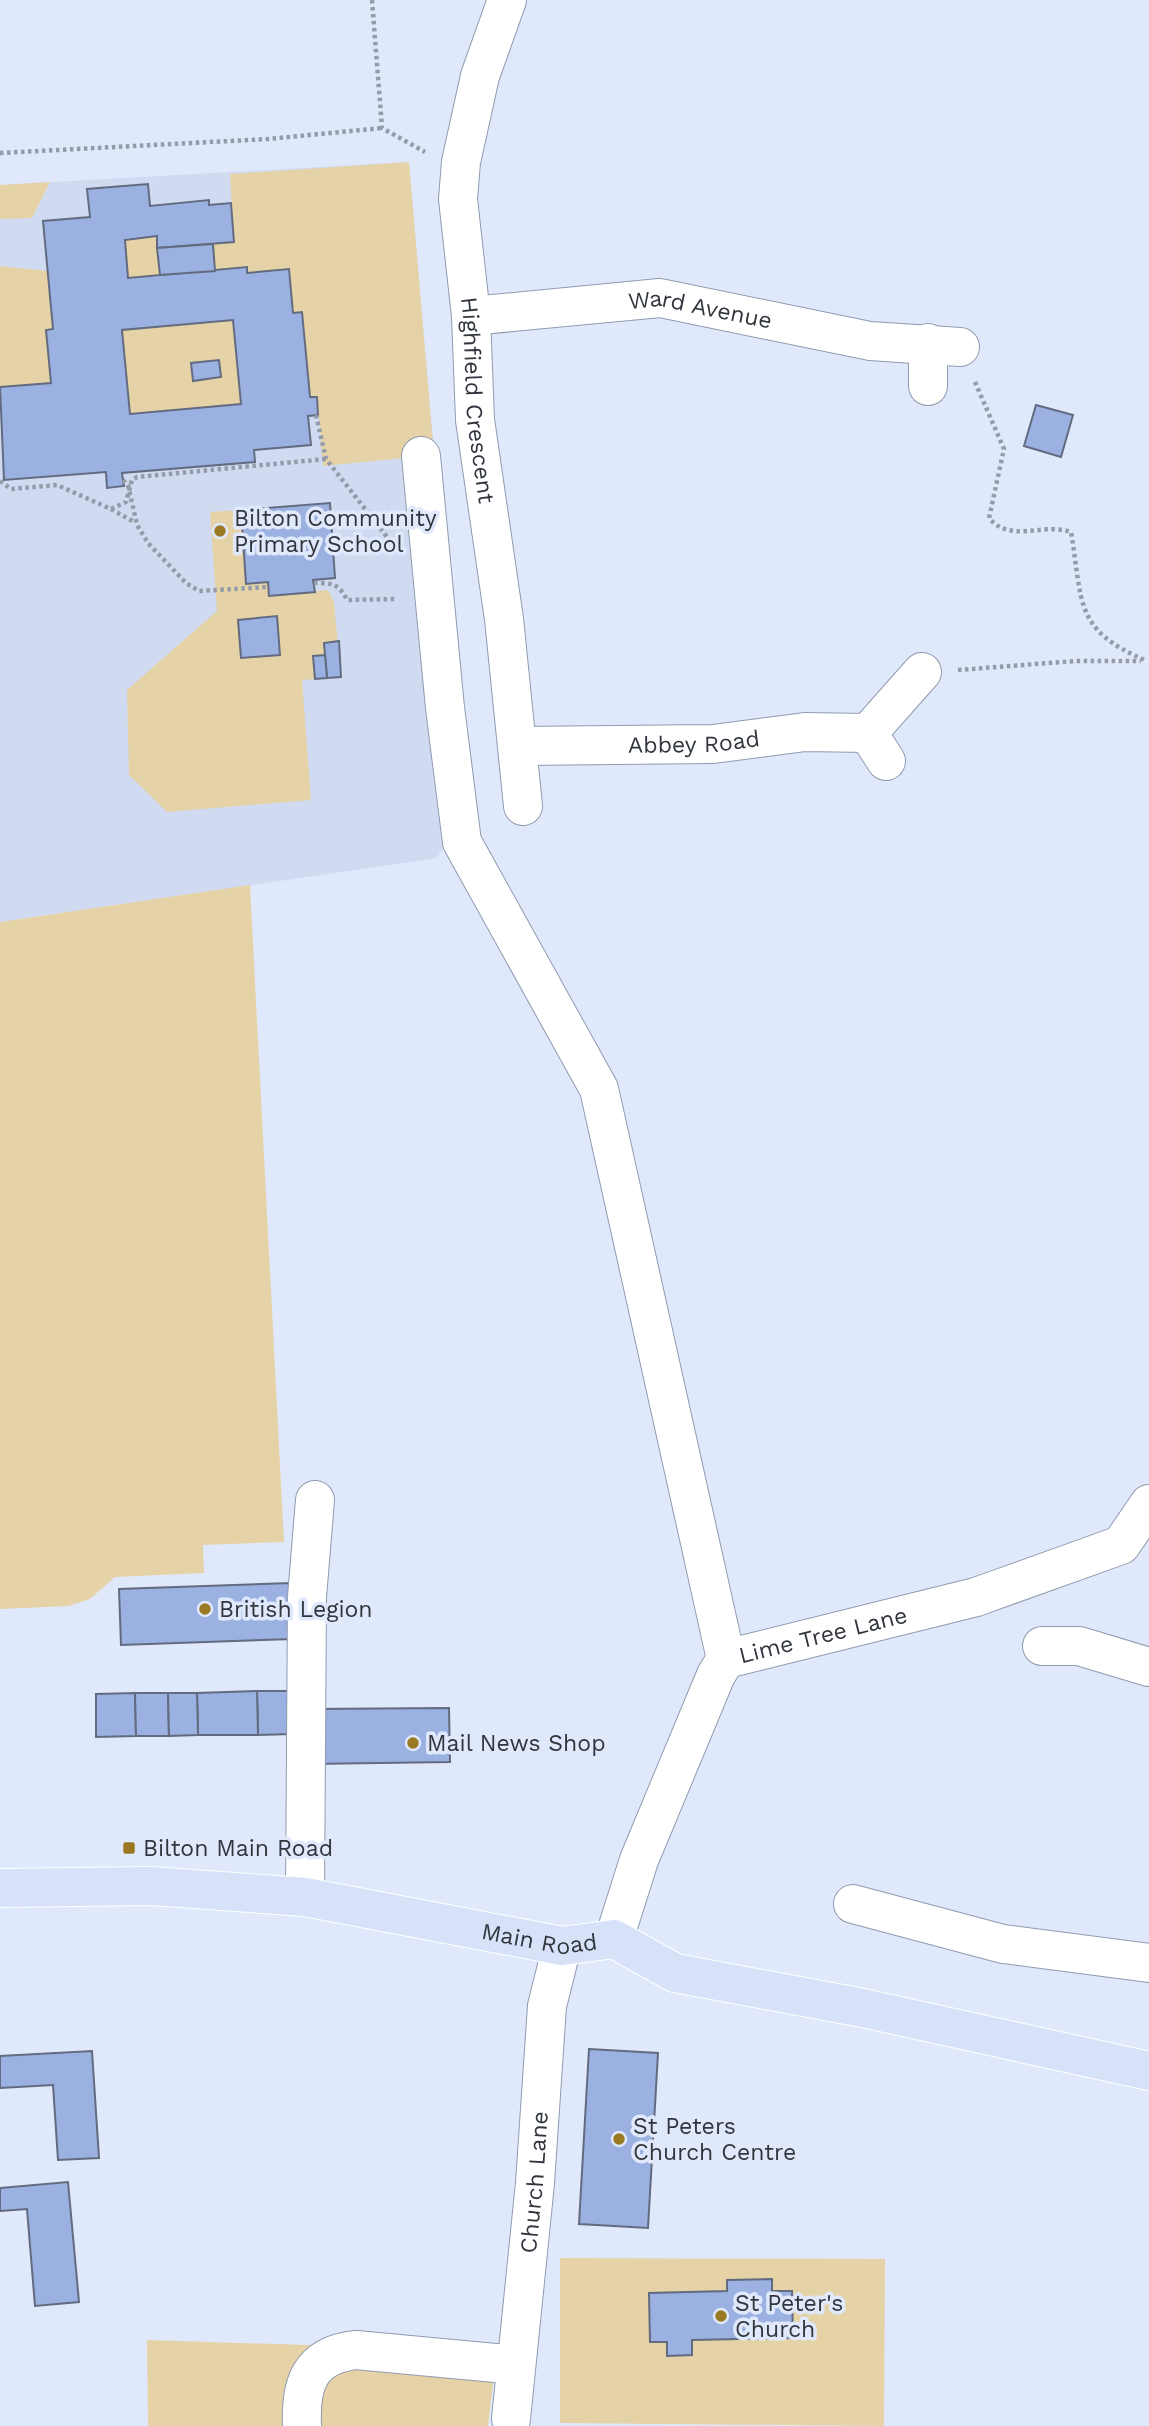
<svg xmlns="http://www.w3.org/2000/svg" width="1149" height="2426" font-family="'Work Sans',sans-serif">
  <style>
    .built { fill: #d0dbf2 }
    .green { fill: #e5d3a7 }
    .building { fill: #9ab1e1; stroke: #626b7f; stroke-width: 2; fill-rule: evenodd }
    .lines { fill: none; stroke-linecap: round; stroke-linejoin: round }
    .minor-casing { stroke: #909baf; stroke-width: 40 }
    .major-casing { stroke: #fff; stroke-width: 40 }
    .path { stroke: #949ca9; stroke-width: 4.5; stroke-dasharray: 3.5 3.5; stroke-linecap: butt }
    .minor { stroke: #fff; stroke-width: 38 }
    .major { stroke: #d7e2f8; stroke-width: 38 }
    .poi-dot { fill: #997a23; stroke: #e0e9fb; stroke-width: 2.5 }
    .labels { text-anchor: middle; stroke-width: 7; stroke-linejoin: round; paint-order: stroke }
    .street-label { font-size: 23px; fill: #31363e; stroke: #e0e9fb }
    .poi-label { font-size: 23px; fill: #31363e; stroke: #e0e9fb; text-anchor: start }
  </style>
  <rect width="100%" height="100%" fill="#e0e9fb"/>
  <path class="built" d="M409,162L435,465L448,840L437,858L0,922V185Z"/>
  <g class="green">
    <path d="M409,162L434,455L323,466L317,397H310L302,313H293L289,270L247,273V268L128,278L125,240L157,236L158,248L234,242L230,174Z"/>
    <path d="M50,182L32,218L0,219V185Z"/>
    <path d="M0,266L48,271L53,329L46,330L51,383L0,387Z"/>
    <path d="M233,320L241,404L130,414L122,330Z"/>
    <path d="M241,510L246,584L268,582L270,596L328,590L334,602L341,677L302,680L311,800L167,812L129,775L127,690L217,611L210,512Z"/>
    <path d="M250,885L284,1542L203,1545L204,1573L115,1577L90,1599L69,1606L0,1609V922Z"/>
    <path d="M560,2258L885,2259L884,2426L560,2423Z"/>
    <path d="M147,2340L497,2351L488,2426H148Z"/>
  </g>
  <g class="building">
    <path d="M148,184L150,206L209,200V205L231,203L234,242L157,248V236L125,240L128,278L247,267V273L289,269L293,313L302,312L310,397H317L318,415L308,416L311,445L254,450L255,462L122,473L124,486L107,488L106,472L4,480L0,387L51,383L46,330L53,329L43,221L90,217L87,189ZM233,320L241,404L130,414L122,330Z"/>
    <path d="M213,244L215,271L160,275L157,248Z"/>
    <path d="M219,360L221,377L193,381L191,363Z"/>
    <path d="M1036,405L1073,415L1061,457L1024,446Z"/>
    <path d="M330,503L335,578L313,580L315,592L269,596L268,582L246,584L241,510Z"/>
    <path d="M277,616L280,655L241,658L238,620Z"/>
    <path d="M339,641L341,677L327,678L324,643Z"/>
    <path d="M325,655L327,678L315,679L313,656Z"/>
    <path d="M290,1583L292,1639L121,1645L119,1589Z"/>
    <path d="M257,1691H292L293,1734L258,1735Z"/>
    <path d="M257,1691L258,1735H198L197,1693Z"/>
    <path d="M135,1693L136,1736L96,1737V1694Z"/>
    <path d="M135,1693H168L169,1736H136Z"/>
    <path d="M168,1693H197L198,1735L169,1736Z"/>
    <path d="M449,1708L450,1762L309,1764L308,1709Z"/>
    <path d="M589,2049L658,2053L648,2228L579,2224Z"/>
    <path d="M92,2051L99,2158L58,2160L53,2085L0,2088V2056Z"/>
    <path d="M68,2182L79,2302L35,2306L27,2209L0,2211V2188Z"/>
    <path d="M772,2279V2291H792L793,2338L692,2340V2355L667,2356V2342H650L649,2293L727,2291V2280Z"/>
  </g>
  <g class="lines">
    <defs>
      <g id="minor">
        <path id="s1" d="M507,0L480,76L461,162L458,199L471,316L475,420L504,619L523,806"/>
        <path id="s2" d="M471,316L660,298L870,341L960,347"/>
        <path d="M928,343V386"/>
        <path d="M421,456L445,708L462,842L599,1089L726,1659"/>
        <path d="M868,733L886,761"/>
        <path id="s3" d="M519,746L713,744L805,732L868,733L922,672"/>
        <path d="M1042,1646H1079L1149,1667"/>
        <path d="M305,1897L307,1597L315,1500"/>
        <path d="M853,1904L1003,1944L1149,1963"/>
        <path id="s4" d="M614,1939L639,1860L716,1675L726,1659L976,1597L1121,1545L1149,1504"/>
        <path id="s5" d="M511,2419L535,2183L547,2006L562,1946"/>
        <path d="M302,2426C300,2383 310,2355 356,2350L516,2365"/>
      </g>
      <g id="major">
        <path id="s6" d="M0,1888L152,1886L305,1897L562,1946L614,1939L675,1973L863,2008L1149,2071"/>
      </g>
    </defs>
    <use href="#minor" class="minor-casing"/>
    <use href="#major" class="major-casing"/>
    <g class="path">
      <path d="M372,0L382,128L425,152"/>
      <path d="M0,153L268,139L382,128"/>
      <path d="M975,382L1004,449L989,518C1011,544 1043,522 1071,532C1083,602 1073,630 1147,661"/>
      <path d="M316,415L326,459L387,537"/>
      <path d="M123,480L128,485L137,525L148,543L186,583L199,591L268,587"/>
      <path d="M0,481L11,489L57,485L111,509L126,502L132,480L137,477L326,459"/>
      <path d="M111,509L134,522"/>
      <path d="M314,583C331,583 339,583 347,600L395,599"/>
      <path d="M958,670L1075,661H1141"/>
    </g>
    <use href="#minor" class="minor"/>
    <use href="#major" class="major"/>
  </g>
  <g class="poi-dot">
    <circle cx="220" cy="531" r="7"/>
    <circle cx="205" cy="1609" r="7"/>
    <circle cx="413" cy="1743" r="7"/>
    <rect x="122" y="1841" width="14" height="14" rx="3.5"/>
    <circle cx="619" cy="2139" r="7"/>
    <circle cx="721" cy="2316" r="7"/>
  </g>
  <g class="labels">
    <g class="street-label">
      <text dy="8" stroke="none"><textPath href="#s2" startOffset="231">Ward Avenue</textPath></text>
      <text dy="8" stroke="none"><textPath href="#s1" startOffset="408">Highfield Crescent</textPath></text>
      <text dy="8" stroke="none"><textPath href="#s3" startOffset="175">Abbey Road</textPath></text>
      <text dy="8" stroke="none"><textPath href="#s4" startOffset="402">Lime Tree Lane</textPath></text>
      <text dy="8" stroke="none"><textPath href="#s6" startOffset="544">Main Road</textPath></text>
      <text dy="8" stroke="none"><textPath href="#s5" startOffset="238">Church Lane</textPath></text>
    </g>
    <g class="poi-label">
      <text x="234" y="526">Bilton Community<tspan x="234" dy="26">Primary School</tspan></text>
      <text x="219" y="1617">British Legion</text>
      <text x="427" y="1751">Mail News Shop</text>
      <text x="143" y="1856">Bilton Main Road</text>
      <text x="633" y="2134">St Peters<tspan x="633" dy="26">Church Centre</tspan></text>
      <text x="735" y="2311">St Peter's<tspan x="735" dy="26">Church</tspan></text>
    </g>
  </g>
</svg>
